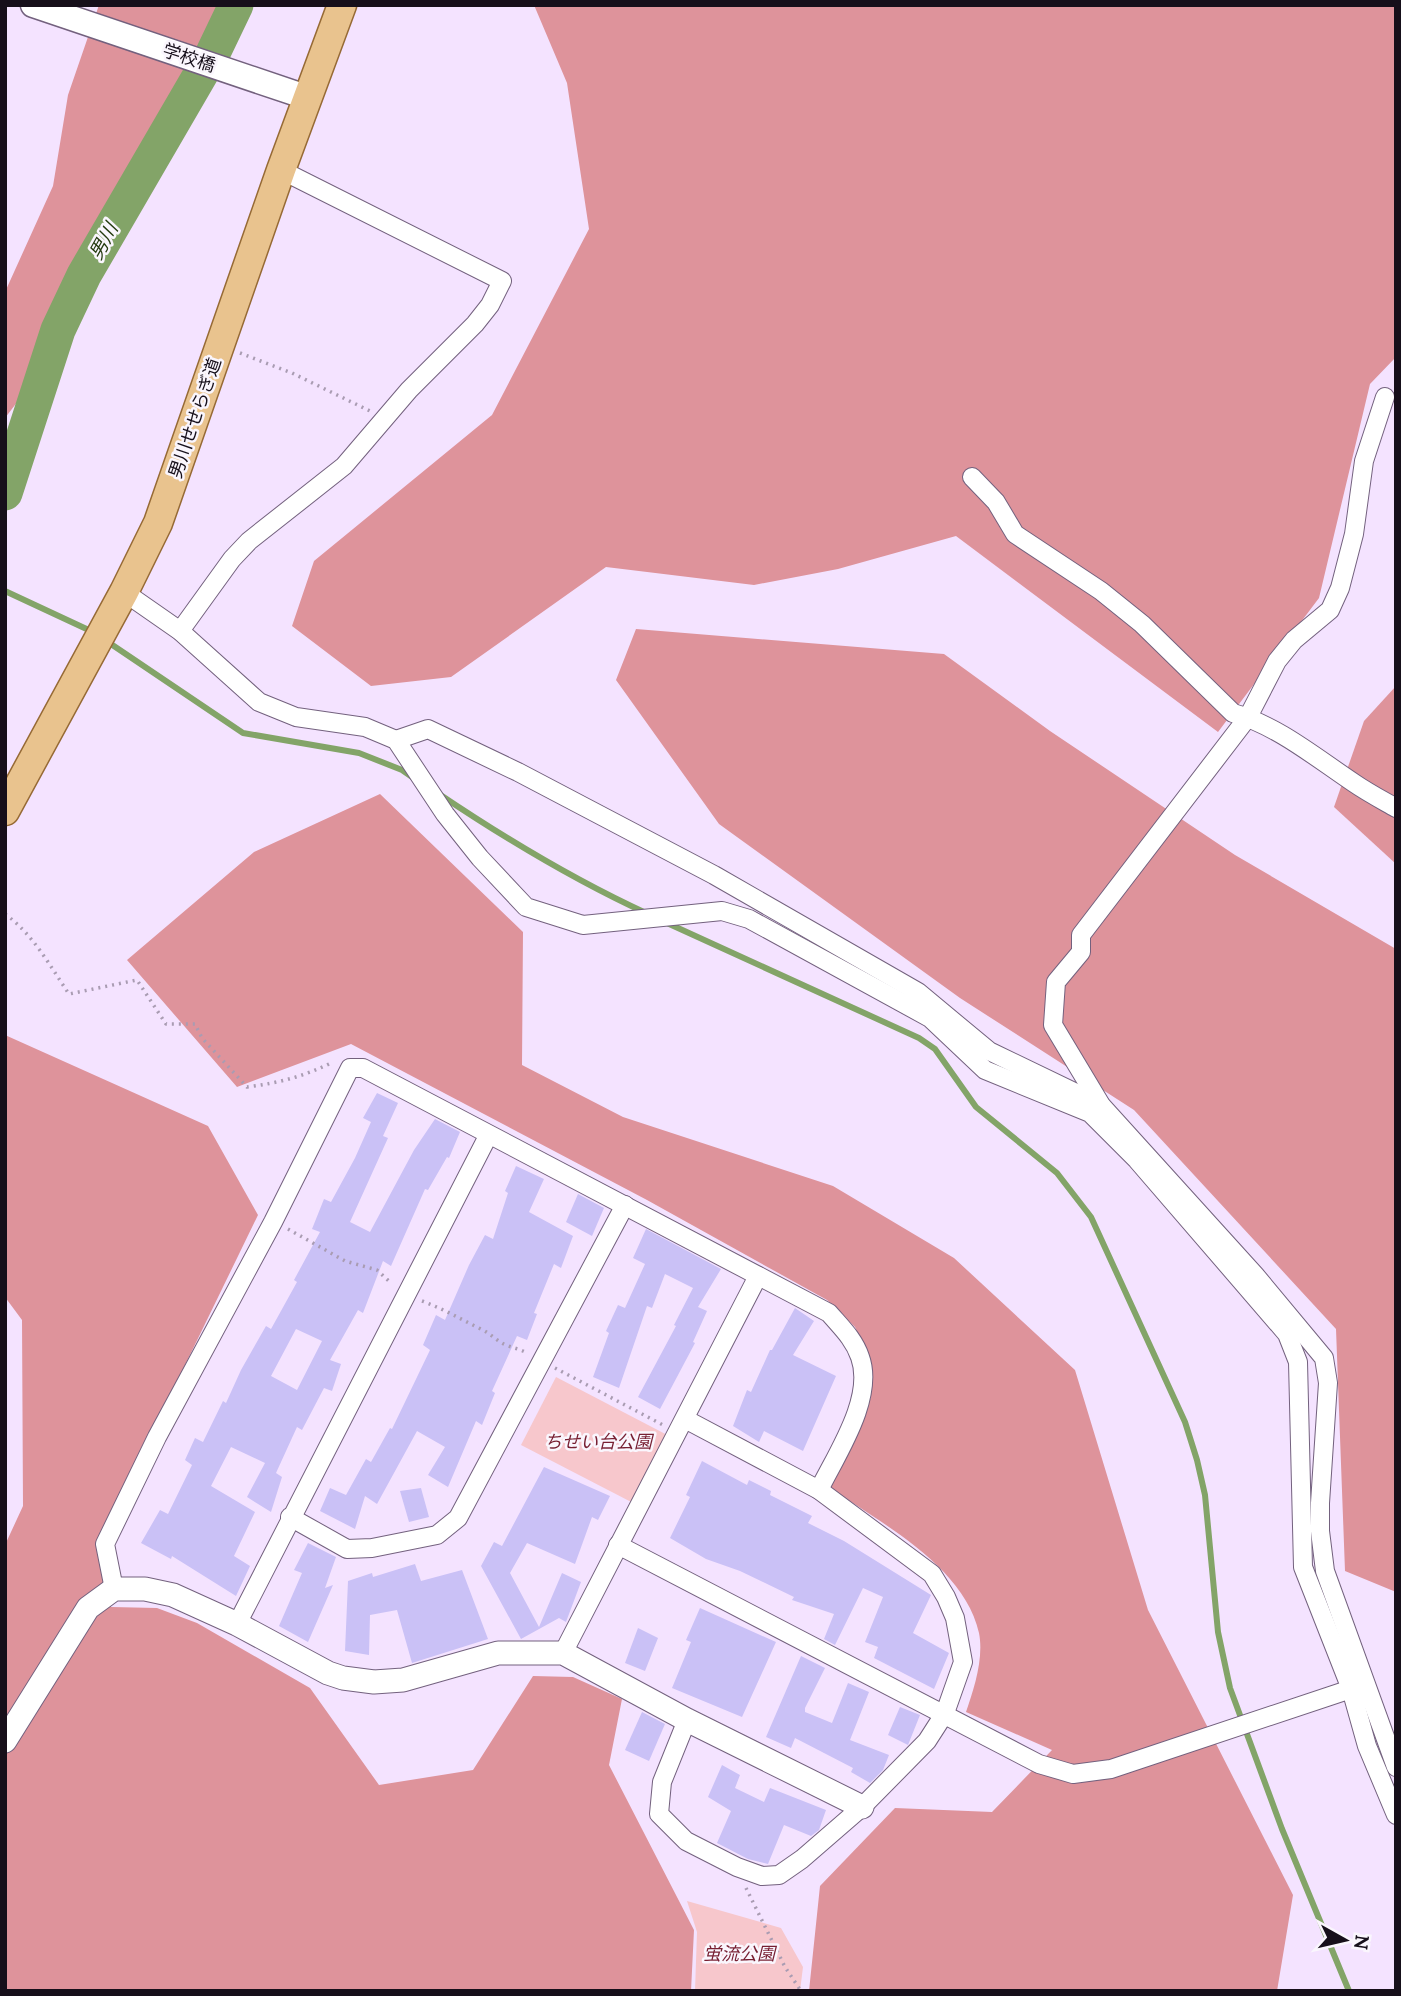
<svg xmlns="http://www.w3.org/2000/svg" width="1401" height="1996" font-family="Lora,'Noto Sans JP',serif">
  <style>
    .green { fill: #f7c7cc }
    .forest { fill: #de939b }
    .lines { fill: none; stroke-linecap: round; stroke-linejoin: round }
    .stream { stroke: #83a468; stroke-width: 6 }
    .river { stroke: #83a468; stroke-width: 35 }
    .building { fill: #cac1f6; fill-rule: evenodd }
    .minor-casing { stroke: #73617e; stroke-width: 20 }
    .tertiary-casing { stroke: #73617e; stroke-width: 25 }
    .secondary-casing { stroke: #73617e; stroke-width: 27 }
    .primary-casing { stroke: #966a35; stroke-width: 31 }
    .path { stroke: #a99cb2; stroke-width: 3.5; stroke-dasharray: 2 5; stroke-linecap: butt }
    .minor { stroke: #fff; stroke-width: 18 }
    .tertiary { stroke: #fff; stroke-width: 23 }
    .secondary { stroke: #fff; stroke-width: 24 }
    .primary { stroke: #e9c38e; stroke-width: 28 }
    .labels { text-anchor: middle; stroke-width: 5; stroke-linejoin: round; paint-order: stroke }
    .street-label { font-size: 18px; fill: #160f1a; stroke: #faf6fd }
    .park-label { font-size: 18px; font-style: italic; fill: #771f32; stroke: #faf6fd }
    .water-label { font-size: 19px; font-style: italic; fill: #253b10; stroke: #faf6fd }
  </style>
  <rect width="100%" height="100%" fill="#f4e3ff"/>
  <g class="green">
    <path d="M556,1377L673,1438L637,1505L521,1445Z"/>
    <path d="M687,1901L781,1928L803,1967L800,1991H695L697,1932Z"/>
  </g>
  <g class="forest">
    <path d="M99,5H221L70,333L5,418V292L53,186L68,95Z"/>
    <path d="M534,5H1396V357L1370,384L1319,598L1218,732L956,536L838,569L754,585L606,567L451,677L371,686L292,626L314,561L492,415L589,229L567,83Z"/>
    <path d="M636,629L944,654L1050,731L1235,855L1396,949V1592L1345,1571L1336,1329L1134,1110L960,998L719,824L616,680Z"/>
    <path d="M1396,686V864L1334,807L1364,721Z"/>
    <path d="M380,794L523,932L522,1065L623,1117L833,1186L954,1258L1075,1370L1148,1610L1293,1895L1277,1991H809L820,1886L895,1808L992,1812L1052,1750L966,1712C974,1689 984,1658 979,1633C964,1566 882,1524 829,1487L871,1397L868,1358L855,1327L827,1300L647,1200L351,1044L237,1087L127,960L254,852Z"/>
    <path d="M5,1035L208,1126L258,1215L97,1546L111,1607L157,1608L197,1623L310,1688L379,1785L473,1770L533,1676L573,1677L622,1699L609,1765L694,1930L691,1991H5V1545L23,1506L22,1320L5,1297Z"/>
  </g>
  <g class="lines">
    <g class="stream">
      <path d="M5,591L93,632"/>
      <path d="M105,640L243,733L359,753L402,770L415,779"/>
      <path d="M439,794C506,839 574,880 648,914"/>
      <path d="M667,923L919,1038L935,1049L976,1107L1057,1173L1091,1217L1185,1422L1197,1460L1205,1495L1218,1632L1230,1688L1282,1829L1349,1991"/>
    </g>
    <path class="river" d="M5,493L58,330L84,275L213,53L236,5"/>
  </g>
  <g class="building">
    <path d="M377,1093L398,1103L383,1136L388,1138L350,1222L370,1232L414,1150L435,1119L460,1132L449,1158L447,1157L428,1190L425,1189L391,1266L383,1261L363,1313L358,1310L330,1360L341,1364L332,1391L324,1388L302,1430L297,1427L276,1473L282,1477L271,1512L247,1497L265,1463L231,1447L211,1486L255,1512L234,1556L250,1566L236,1596L172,1556L171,1559L141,1543L160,1510L168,1514L192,1465L185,1460L195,1438L203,1442L223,1401L226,1403L241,1370L266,1326L271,1329L297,1282L294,1280L320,1232L312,1229L324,1199L331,1202L355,1158L371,1122L363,1118ZM296,1329L322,1341L297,1390L271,1376Z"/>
    <path d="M516,1166L544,1179L529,1212L573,1236L561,1268L554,1264L534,1313L537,1314L527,1340L517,1336L492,1391L495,1393L482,1425L476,1421L448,1487L428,1475L445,1447L417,1431L377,1504L365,1496L355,1529L320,1511L330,1488L346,1495L366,1459L371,1462L390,1428L392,1429L430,1350L423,1345L436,1315L445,1320L469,1265L485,1235L493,1239L508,1193L505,1191Z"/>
    <path d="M578,1194L604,1208L592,1236L566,1222Z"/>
    <path d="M646,1229L721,1269L698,1307L707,1311L693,1342L695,1343L660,1409L638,1397L676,1326L674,1325L693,1288L665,1274L652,1308L647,1306L619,1388L593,1377L609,1333L606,1331L618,1305L625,1308L645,1264L633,1258Z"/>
    <path d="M795,1308L814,1321L793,1355L836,1376L803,1451L764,1431L759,1442L733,1426L747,1390L751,1392L770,1350H772Z"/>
    <path d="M702,1461L747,1485L749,1480L771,1491L770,1495L812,1516L808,1523L844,1541L931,1595L913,1633L949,1653L934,1689L874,1658L878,1647L865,1642L883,1597L863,1588L835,1645L824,1639L834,1614L792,1600L794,1597L740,1571L706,1559L670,1538L690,1497L686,1495Z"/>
    <path d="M544,1467L610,1496L598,1520L592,1517L575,1564L527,1543L510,1573L539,1627L562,1573L581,1582L566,1622L559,1618L521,1639L481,1566L494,1542L502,1546Z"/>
    <path d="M421,1488L429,1517L409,1522L400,1491Z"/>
    <path d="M308,1543L336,1557L325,1588L333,1585L308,1642L279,1626L302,1573L294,1570Z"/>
    <path d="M415,1564L421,1581L462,1570L488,1639L412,1663L397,1610L370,1615L369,1655L345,1651L348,1581L372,1573L373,1577Z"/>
    <path d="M700,1608L776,1642L742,1717L672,1688L691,1642L686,1640Z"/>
    <path d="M638,1628L658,1638L645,1671L625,1663Z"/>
    <path d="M801,1656L825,1668L805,1708V1712L832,1723L848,1683L869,1692L850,1740L889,1755L883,1770L870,1783L851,1772L853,1768L795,1738L791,1748L766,1737Z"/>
    <path d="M900,1707L920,1715L908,1745L888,1735Z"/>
    <path d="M642,1712L665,1724L649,1761L625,1750Z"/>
    <path d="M722,1765L740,1775L735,1788L764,1802L770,1788L826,1810L819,1830L811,1836L784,1825L768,1864L748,1859L717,1843L731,1811L708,1797Z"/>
  </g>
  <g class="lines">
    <defs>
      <g id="minor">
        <path d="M1385,397L1364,461L1354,534L1340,588L1330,610L1294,640L1277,661L1248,717L1081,935V952L1056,982L1053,1025L1101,1105L1255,1275L1324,1358L1328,1383L1320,1503V1531L1325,1571L1396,1767"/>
        <path d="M972,477L996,502L1015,534L1101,591L1142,624L1233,713C1278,726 1315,757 1354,783C1367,792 1382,800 1396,808"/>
        <path d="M124,592L180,631L259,702L296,717L365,727L396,740L445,814L480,858L526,907L583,925L722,911L749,919L930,1018L985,1070L1090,1113L1137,1160L1287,1334L1298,1362L1303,1567L1351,1689L1367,1746L1396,1815"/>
        <path d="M180,631L232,559L249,541L344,466L409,390L475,324L490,305L502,281L281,170"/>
        <path d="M396,740L428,729L518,772L714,875L918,992L989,1051L1101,1105"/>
        <path d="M685,1419L819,1490L932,1574L946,1597L955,1618L963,1662L945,1713L927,1741L862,1807L802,1859L779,1875L762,1876L737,1867L686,1841L659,1814L662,1782L687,1720"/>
        <path d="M290,1517L347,1549L372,1548L437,1535L458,1518L625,1205"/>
        <path d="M618,1545L1039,1764L1073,1774L1111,1769L1351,1689"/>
        <path d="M114,1589L105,1544L157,1437L273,1222L350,1068H363L829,1313C841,1327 854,1339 860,1357C875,1398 836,1455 819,1490"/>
        <path d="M237,1624L488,1136"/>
        <path d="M563,1653L758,1276"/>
      </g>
      <path id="tertiary" d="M5,1741L88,1608L114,1589H145L173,1595L237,1624L328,1673L343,1678L374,1682L403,1680L498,1653H563L687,1720L862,1807"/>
      <path id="secondary" d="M33,5L309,98"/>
      <path id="primary" d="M5,811L124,592L158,523L281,170L342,5"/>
    </defs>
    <use href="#minor" class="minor-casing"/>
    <use href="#tertiary" class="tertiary-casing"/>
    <use href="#secondary" class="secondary-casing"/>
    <use href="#primary" class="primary-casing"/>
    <g class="path">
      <path d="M240,353L292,373L370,411"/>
      <path d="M5,914C33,934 50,966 69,994L137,980L166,1024H195L202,1038L247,1087C279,1083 305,1076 333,1062"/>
      <path d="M288,1229L345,1261L377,1270L391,1283"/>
      <path d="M422,1301C444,1309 462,1320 483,1330C491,1334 498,1342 506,1345C513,1348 520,1349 527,1353"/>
      <path d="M555,1368L663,1425"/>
      <path d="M746,1888L785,1967L801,1991"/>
    </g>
    <use href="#minor" class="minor"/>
    <use href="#tertiary" class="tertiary"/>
    <use href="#secondary" class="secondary"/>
    <use href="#primary" class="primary"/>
  </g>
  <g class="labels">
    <g class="street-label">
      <text transform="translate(189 58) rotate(18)" y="6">学校橋</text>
      <text transform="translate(195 418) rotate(-71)" y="6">男川せせらぎ道</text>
    </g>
    <g class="park-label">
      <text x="598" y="1448">ちせい台公園</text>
      <text x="739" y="1960">蛍流公園</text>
    </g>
    <g class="water-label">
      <text transform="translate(103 241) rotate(-61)" y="7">男川</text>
    </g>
  </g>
  <rect width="1401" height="1996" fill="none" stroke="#160f1a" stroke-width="14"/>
  <g transform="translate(1345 1940) rotate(98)" stroke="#faf6fd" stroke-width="5" paint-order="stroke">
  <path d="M0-5L12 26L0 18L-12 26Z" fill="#160f1a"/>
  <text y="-10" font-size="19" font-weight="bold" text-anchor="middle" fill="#160f1a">N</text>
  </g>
</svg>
